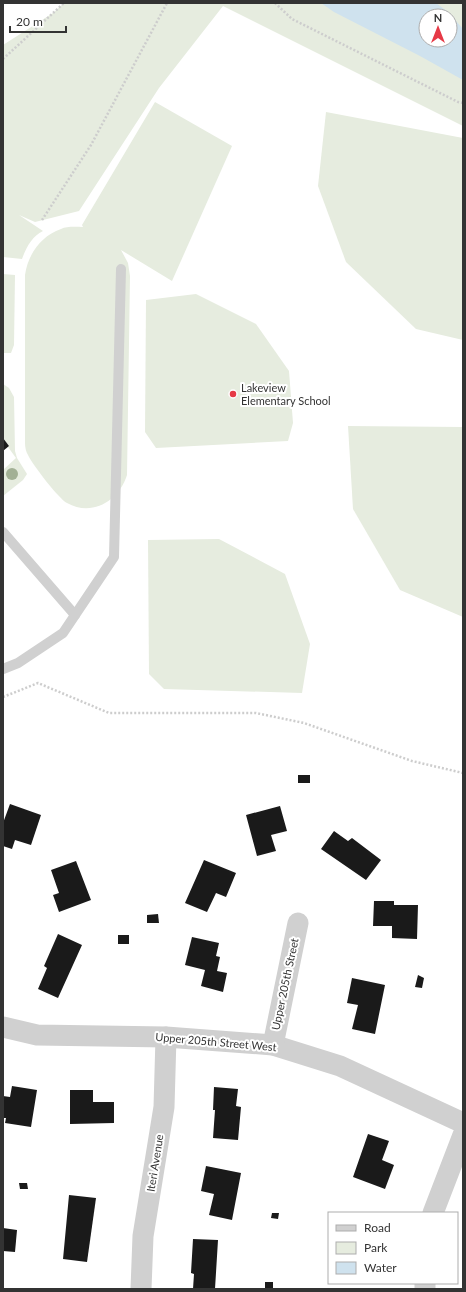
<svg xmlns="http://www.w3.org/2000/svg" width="466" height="1292" font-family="Lato,sans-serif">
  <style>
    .green { fill: #e6ecdf; fill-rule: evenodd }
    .water { fill: #cfe2ee; fill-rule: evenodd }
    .building { fill: #1a1a1a }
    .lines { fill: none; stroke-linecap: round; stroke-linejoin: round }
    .path { stroke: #cdcdcd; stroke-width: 2.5; stroke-dasharray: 2 2; stroke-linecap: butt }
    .service { stroke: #d0d0d0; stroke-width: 10 }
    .minor { stroke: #d0d0d0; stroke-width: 21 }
    .tree { fill: #a2b095 }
    .poi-dot { fill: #e63946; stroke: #fff; stroke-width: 1.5 }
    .labels { text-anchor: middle; stroke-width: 4; stroke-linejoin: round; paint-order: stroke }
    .poi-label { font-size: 11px; fill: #333; stroke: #fff; text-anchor: start }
    .street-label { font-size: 11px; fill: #333; stroke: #fff }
  </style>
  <rect width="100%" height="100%" fill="#fff"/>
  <g class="green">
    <path d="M64,3H463V126L223,6L159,88L79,211L35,222L19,215L43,231C32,236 26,248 22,259L3,257V45L53,13ZM426,16H450V40H426Z"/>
    <path d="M155,102L232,146L172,281L121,250L128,263L130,276L127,475C119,501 92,517 67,503C59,499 32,464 28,455C26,452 25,447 25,443V275C28,254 41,236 61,229C67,226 76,227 83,227L82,225Z"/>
    <path d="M326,112L463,138V340L416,329L346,262L318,186Z"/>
    <path d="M3,274L15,275L14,345L11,353H3Z"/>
    <path d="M196,294L256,324L289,371L293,423L288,441L156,448L145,432L146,300Z"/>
    <path d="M3,384L9,388L14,397L15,451L17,458L27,474L23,480L3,496V470L16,458L8,447L9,446L3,438Z"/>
    <path d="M348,426L463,427V617L400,590L353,509Z"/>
    <path d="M219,539L285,574L310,644L302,693L164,689L149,674L148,540Z"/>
  </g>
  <path class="water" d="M321,3H436L448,12L463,29V80L420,56L334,12ZM426,16H450V40H426Z"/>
  <g class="building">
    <path d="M3,438L9,446L3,451Z"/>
    <rect x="298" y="775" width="12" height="8"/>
    <path d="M10,804L41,815L31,845L15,840L12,849L3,846V823Z"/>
    <path d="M280,806L287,831L271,835L276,851L257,856L246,815Z"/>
    <path d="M334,831L348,841L352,838L381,860L366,880L321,849Z"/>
    <path d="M204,860L236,873L226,897L216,893L207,912L185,903Z"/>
    <path d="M76,861L91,900L59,912L53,895L59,893L51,870Z"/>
    <path d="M374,901H394V905H418L417,939L392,938V926H373Z"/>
    <path d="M158,914L159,923H147V915Z"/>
    <path d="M58,934L82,945L58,998L38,989L47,968L44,966Z"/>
    <rect x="118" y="935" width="11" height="9"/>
    <path d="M192,937L219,943L216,956L220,957L217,971L227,973L223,992L201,986L205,970L185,965Z"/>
    <path d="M418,975L424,978L422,988L415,987Z"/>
    <path d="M352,978L385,985L375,1034L352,1029L358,1005L347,1003Z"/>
    <path d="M12,1086L37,1090L31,1127L5,1123L6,1118H3V1096L10,1097Z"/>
    <path d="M214,1087L238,1089L236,1106L241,1107L238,1140L213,1138L215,1110H213Z"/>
    <path d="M70,1090H93V1102H114V1123L70,1124Z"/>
    <path d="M368,1134L389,1141L382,1160L394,1165L385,1189L353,1177Z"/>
    <path d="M206,1166L241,1173L232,1220L209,1215L214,1194L201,1191Z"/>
    <path d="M19,1183H27L28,1189H20Z"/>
    <path d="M69,1195L96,1198L87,1262L63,1259Z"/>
    <path d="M272,1213H279L278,1219L271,1218Z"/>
    <path d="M3,1228L17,1230L15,1252L3,1251Z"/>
    <path d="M193,1239L218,1240L215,1289H193L194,1274L191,1273Z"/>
    <rect x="265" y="1282" width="8" height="7"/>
  </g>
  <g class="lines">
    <g class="path">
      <path d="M275,3L292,19L458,102L463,103"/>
      <path d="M3,59L64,3"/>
      <path d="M42,220L91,145L167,3"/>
      <path d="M3,697L38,683L109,713H256L304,723L412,761L463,773"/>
    </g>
    <g class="service">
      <path d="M3,532L75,615"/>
      <path d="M3,669L18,663L63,633L114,557L121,269"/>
    </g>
    <g class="minor">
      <path d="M3,1027L37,1035L166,1037L273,1045L340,1066L463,1123"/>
      <path d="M273,1045L298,923"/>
      <path d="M433,1213L463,1135"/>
      <path d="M141,1289L143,1236L164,1107L166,1037"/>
      <path d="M425,1289V1283"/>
    </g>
  </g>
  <circle class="tree" cx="12" cy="474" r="6"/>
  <circle class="poi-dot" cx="233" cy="394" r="4"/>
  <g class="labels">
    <g class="poi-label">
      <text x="241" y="392">Lakeview<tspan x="241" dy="13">Elementary School</tspan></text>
    </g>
    <g class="street-label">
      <text transform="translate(285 984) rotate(-78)" y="4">Upper 205th Street</text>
      <text transform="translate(216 1042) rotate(5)" y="4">Upper 205th Street West</text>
      <text transform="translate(155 1163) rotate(-81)" y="4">Iteri Avenue</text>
    </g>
  </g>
  <rect width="466" height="1292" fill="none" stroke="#333333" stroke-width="8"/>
  <rect x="328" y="1212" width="130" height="72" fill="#ffffff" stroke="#adadad"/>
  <rect x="336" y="1225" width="20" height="6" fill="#d0d0d0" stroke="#adadad"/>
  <text x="364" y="1232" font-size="12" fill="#333333">Road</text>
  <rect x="336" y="1242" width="20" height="12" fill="#e6ecdf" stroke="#adadad"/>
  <text x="364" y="1252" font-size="12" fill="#333333">Park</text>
  <rect x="336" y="1262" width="20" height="12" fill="#cfe2ee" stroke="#adadad"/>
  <text x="364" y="1272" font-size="12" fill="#333333">Water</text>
  <g transform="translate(438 28)"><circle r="19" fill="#ffffff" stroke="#adadad"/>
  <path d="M0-3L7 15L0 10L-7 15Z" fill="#e63946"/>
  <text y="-6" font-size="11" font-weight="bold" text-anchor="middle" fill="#333333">N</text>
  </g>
  <path d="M10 26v6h56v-6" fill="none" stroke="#333333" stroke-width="2"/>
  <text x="16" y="26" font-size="12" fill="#333333" stroke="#ffffff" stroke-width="3" paint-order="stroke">20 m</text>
</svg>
